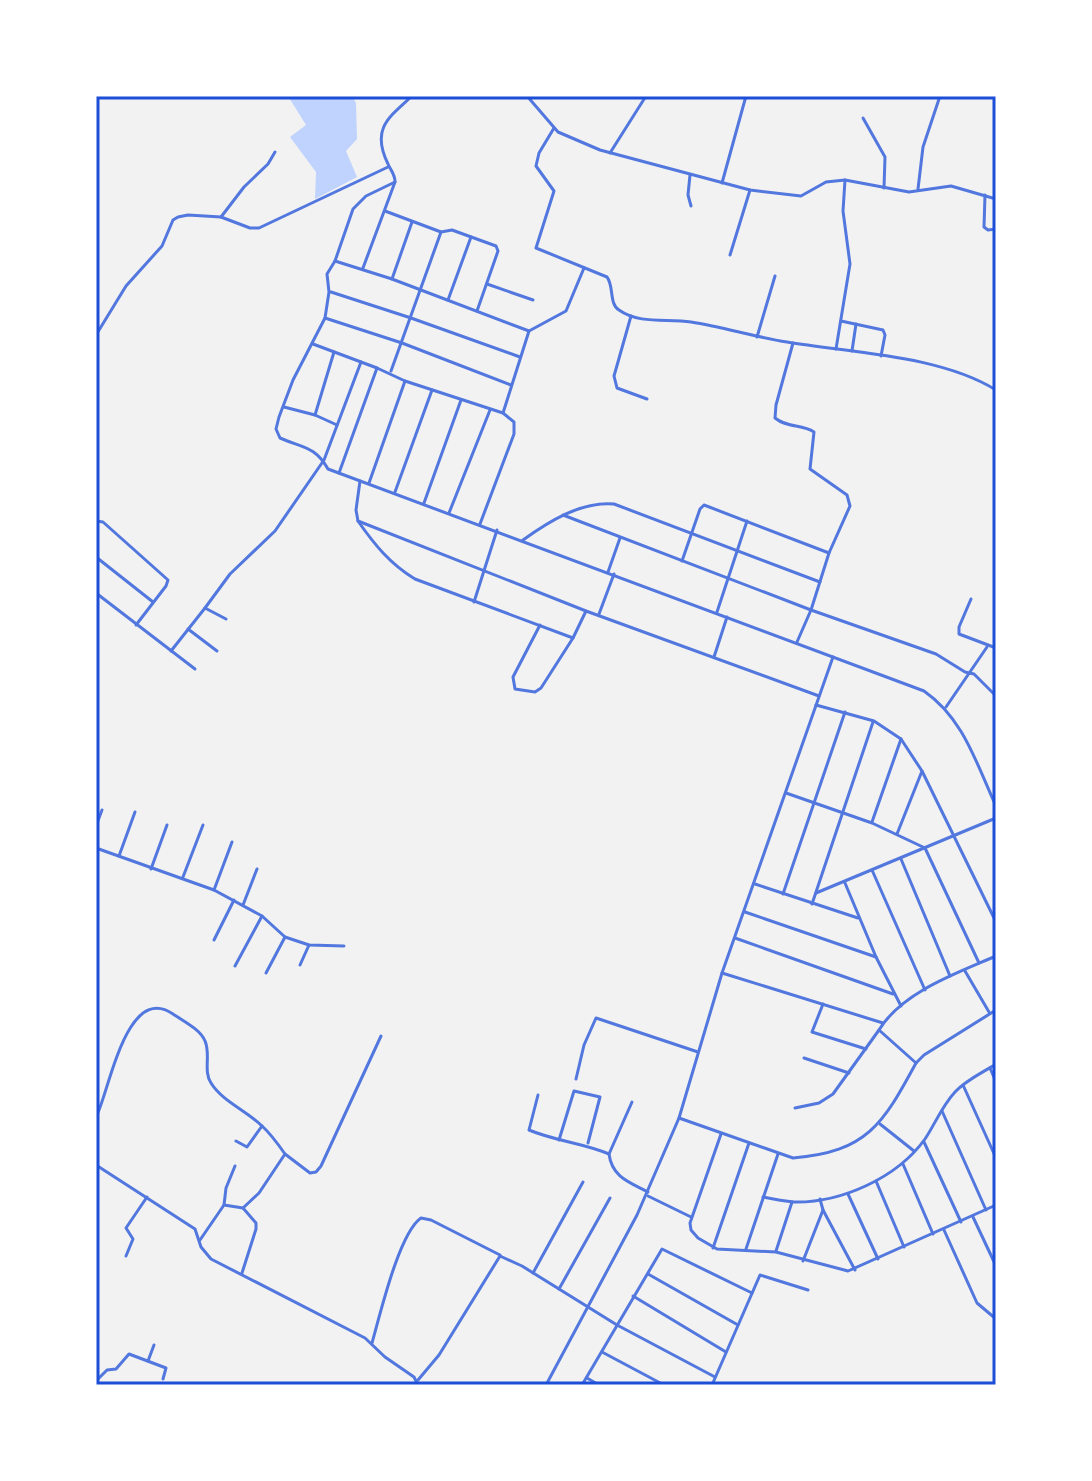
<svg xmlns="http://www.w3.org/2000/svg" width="1092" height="1481" font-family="'Nunito Sans',sans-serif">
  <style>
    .water { fill: #bfd3fe }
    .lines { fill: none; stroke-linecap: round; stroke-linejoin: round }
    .minor { stroke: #5277de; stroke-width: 3 }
    .neatline { fill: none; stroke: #1d4ed8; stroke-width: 3 }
  </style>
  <rect width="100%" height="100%" fill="#f2f2f2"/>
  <path class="water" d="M288,96H352L356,103L357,139L346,151L357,177L315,199L316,172L290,137L306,125Z"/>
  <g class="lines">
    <g class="minor">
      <path d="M412,96C388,118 371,129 388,164C391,171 395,174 395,182L366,196L353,209L335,261L327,274L329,292L325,318L293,380L279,417L276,429L280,438C303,448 315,446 328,469L924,691C964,719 976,763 996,806"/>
      <path d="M527,96L558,132L600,150L750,190L801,196L826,182L845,180L909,192L951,186L996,199"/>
      <path d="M863,118L885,157L884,188"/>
      <path d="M554,128L539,153L536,166L554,191L536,248L607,277C614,286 609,304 619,310C640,325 668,318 691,322C723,327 755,337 787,342C852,353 939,355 996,390"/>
      <path d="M610,153L646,96"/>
      <path d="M690,175L688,195L691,206"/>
      <path d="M722,183L746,96"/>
      <path d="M918,189L923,147L940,96"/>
      <path d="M985,195L984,227L988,230L996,229"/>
      <path d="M385,211L441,232L452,230L496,246L498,251L477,311"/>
      <path d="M221,217L244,187L268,164L275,152"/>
      <path d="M730,255L750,190"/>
      <path d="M335,261L392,279L529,331"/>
      <path d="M363,268L395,182"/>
      <path d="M392,279L412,222"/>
      <path d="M487,284L533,300"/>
      <path d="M331,292L411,318L520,357"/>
      <path d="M448,300L471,237"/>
      <path d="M631,316L614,376L617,388L647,399"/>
      <path d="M325,318L402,343L511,385"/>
      <path d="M841,321L883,330L885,335L881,356"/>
      <path d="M96,335L126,286L162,246L173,220L178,217L188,215L221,217L250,228H259L388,167"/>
      <path d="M757,337L775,276"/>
      <path d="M793,343L776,405L775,418C787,428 802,424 814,432L810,469L847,495L850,506L829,553L811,610L797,642"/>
      <path d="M313,344L377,368"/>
      <path d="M836,349L850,264L843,211L845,180"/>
      <path d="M852,351L856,324"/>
      <path d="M391,371L441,232"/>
      <path d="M284,407L315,415L337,425"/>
      <path d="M503,413L529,331L566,311L584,268"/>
      <path d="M315,415L334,352"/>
      <path d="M339,473L377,368L405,381L503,413L514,422V434L480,524"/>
      <path d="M360,481L356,510L358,521L586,611L819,696"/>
      <path d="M369,483L405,381"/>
      <path d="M395,492L432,390"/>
      <path d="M424,503L461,400"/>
      <path d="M449,513L490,410"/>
      <path d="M563,515L811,610L936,654L965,672L974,674L996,696"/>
      <path d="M96,521L103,522L168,580L166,586L136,625"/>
      <path d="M358,521C374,544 390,564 415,579L573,638"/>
      <path d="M523,540C548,522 581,501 614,504L820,582"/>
      <path d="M96,557L153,602"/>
      <path d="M682,561L700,509L704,505L829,553"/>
      <path d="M608,572L620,538"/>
      <path d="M96,593L195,669"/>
      <path d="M971,599L959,627V634L996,648"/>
      <path d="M474,602L497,530"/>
      <path d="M205,608L230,574L275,531L324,460L361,362"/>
      <path d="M717,612L747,521"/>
      <path d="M599,614L614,574"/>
      <path d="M540,625L513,677L515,689L535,692L541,688L573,638L586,611"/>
      <path d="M188,629L217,651"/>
      <path d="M171,651L205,608L226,619"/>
      <path d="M714,657L727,617"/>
      <path d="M833,657L722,973L883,1023"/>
      <path d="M816,705L874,721L901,739L922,771L996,922"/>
      <path d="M946,707L987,647"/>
      <path d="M786,793L872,823L925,848L979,963"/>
      <path d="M872,822L901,739"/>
      <path d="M96,826L102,810"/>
      <path d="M897,834L922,771"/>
      <path d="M96,848L214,890L262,916L285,937L309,945L344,946"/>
      <path d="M119,856L135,812"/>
      <path d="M901,859L950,976"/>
      <path d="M151,869L167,825"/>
      <path d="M872,870L925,990"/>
      <path d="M183,877L203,825"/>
      <path d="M845,883L876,957L901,1006"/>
      <path d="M755,884L858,918"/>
      <path d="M214,890L232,842"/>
      <path d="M816,893L996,818"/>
      <path d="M783,894L845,712"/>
      <path d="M812,904L873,722"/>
      <path d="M243,905L257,869"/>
      <path d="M745,912L876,957"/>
      <path d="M735,938L893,994"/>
      <path d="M214,940L234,900"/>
      <path d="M300,965L309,945"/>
      <path d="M235,966L262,916"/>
      <path d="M965,971L989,1012"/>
      <path d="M266,973L285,937"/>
      <path d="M823,1004L812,1032L866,1049"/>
      <path d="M804,1058L849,1073"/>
      <path d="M916,1063L879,1030C902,992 957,973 996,956"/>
      <path d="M990,1068L996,1082"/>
      <path d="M576,1079L584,1045L596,1018L698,1052"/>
      <path d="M963,1085L996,1158"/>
      <path d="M538,1095L529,1130C555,1141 583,1143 609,1154C612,1177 629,1182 648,1192"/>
      <path d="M795,1108L819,1103L833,1094L879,1030"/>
      <path d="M942,1111L986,1210"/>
      <path d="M96,1117C109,1093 126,982 173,1014C183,1021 200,1029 205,1041C211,1054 203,1071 211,1083C222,1101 247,1111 262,1126C271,1134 278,1144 285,1154"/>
      <path d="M679,1118L722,973"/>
      <path d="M880,1124L914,1151"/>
      <path d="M721,1134L690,1223L691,1230L698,1238L717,1249L776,1252L848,1271L996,1205"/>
      <path d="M559,1140L574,1091L600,1097L588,1143"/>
      <path d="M236,1141L247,1147L262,1126"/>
      <path d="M924,1142L961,1222"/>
      <path d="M609,1154L632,1102"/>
      <path d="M903,1164L933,1234"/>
      <path d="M96,1165L195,1229L201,1247L211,1259L365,1338L385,1357L414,1377L418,1385"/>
      <path d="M876,1181L904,1247"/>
      <path d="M848,1194L878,1259"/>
      <path d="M648,1196L691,1217"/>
      <path d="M763,1197C773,1199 784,1201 794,1202C841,1203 897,1178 925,1139C935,1124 942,1106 955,1092C966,1080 982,1073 996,1064"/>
      <path d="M820,1199L823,1210L855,1270"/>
      <path d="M224,1205L243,1208"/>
      <path d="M973,1217L996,1266"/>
      <path d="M944,1230L977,1303L996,1319"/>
      <path d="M200,1240L224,1205L226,1188L235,1166"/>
      <path d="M713,1248L749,1143"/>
      <path d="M746,1249L778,1154"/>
      <path d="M776,1251L792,1202"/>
      <path d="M126,1256L133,1239L126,1228L147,1197"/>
      <path d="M803,1261L823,1210"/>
      <path d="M242,1273L256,1229V1223L243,1208L259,1193L285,1154L310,1173L316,1172L321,1166L381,1036"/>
      <path d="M533,1273L583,1182"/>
      <path d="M648,1274L738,1325"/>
      <path d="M559,1289L610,1198"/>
      <path d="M633,1296L726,1352"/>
      <path d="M372,1343C380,1315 399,1233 421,1218L431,1220L500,1255"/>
      <path d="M602,1352L664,1385"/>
      <path d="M148,1361L154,1345"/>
      <path d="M587,1378L599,1385"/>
      <path d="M418,1380L439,1355L500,1256L522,1266L617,1325L715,1377"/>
      <path d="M96,1381L107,1370L116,1369L129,1354L166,1368L163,1379"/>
      <path d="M546,1385L637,1215L679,1118L793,1158C867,1152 883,1124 916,1063L924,1055L996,1010"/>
      <path d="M582,1385L662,1249L752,1293"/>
      <path d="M712,1385L760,1275L808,1290"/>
    </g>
  </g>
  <rect width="1092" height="1481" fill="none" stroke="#ffffff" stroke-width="196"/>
  <rect x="98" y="98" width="896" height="1285" class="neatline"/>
</svg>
